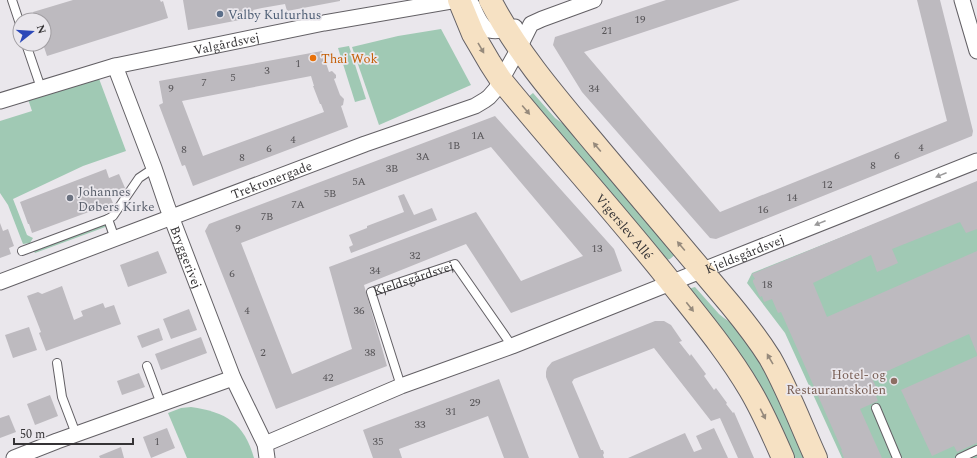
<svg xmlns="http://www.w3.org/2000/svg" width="977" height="458" font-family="Spectral,serif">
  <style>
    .green { fill: #a0c9b4 }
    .building { fill: #bdbabf; fill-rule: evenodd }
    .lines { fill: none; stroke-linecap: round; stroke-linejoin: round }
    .lane-casing { stroke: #636065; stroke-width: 10 }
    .street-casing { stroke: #636065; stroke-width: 17 }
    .secondary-casing { stroke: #636065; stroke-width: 24 }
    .lane { stroke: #fff; stroke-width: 8 }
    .street { stroke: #fff; stroke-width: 15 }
    .secondary { stroke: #f6e1c3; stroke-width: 22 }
    .oneway { fill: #968a7c }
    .oneway2 { fill: #9a999a }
    .service-dot { fill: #5c6f8a; stroke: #eae7ec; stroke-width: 1.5 }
    .food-dot { fill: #e8710a; stroke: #eae7ec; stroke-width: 1.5 }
    .worship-dot { fill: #6b7280; stroke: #eae7ec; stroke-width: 1.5 }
    .education-dot { fill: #8d6e63; stroke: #eae7ec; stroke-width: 1.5 }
    .labels { text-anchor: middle; stroke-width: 3.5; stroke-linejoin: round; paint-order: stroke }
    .number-label { font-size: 11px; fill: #575558 }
    .service-label { font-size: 13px; fill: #4e5e75; stroke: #eae7ec; text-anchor: start }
    .street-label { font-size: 13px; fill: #353335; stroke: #eae7ec }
    .food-label { font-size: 13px; fill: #c56008; stroke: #eae7ec; text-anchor: start }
    .worship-label { font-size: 13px; fill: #5b616d; stroke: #eae7ec; text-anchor: start }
    .education-label { font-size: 13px; fill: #785e54; stroke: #eae7ec; text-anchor: end }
  </style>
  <rect width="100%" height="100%" fill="#eae7ec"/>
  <g class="green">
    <path d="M441,29L471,85L379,125L352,47L398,36Z"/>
    <path d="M349,46L366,99L355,102L338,48Z"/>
    <path d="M98,76L126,151L83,166L13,199L27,235L33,238L30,243L23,244L8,205L0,193V121L32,111L28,99Z"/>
    <path d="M533,93L555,118L577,134L677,253L670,259L663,261L527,98Z"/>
    <path d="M977,183V458H842L785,333L747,283L752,273Z"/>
    <path d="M106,223L108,226L35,253L33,250Z"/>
    <path d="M695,287L719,314L724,318L740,329L759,354L808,458H791L688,289Z"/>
    <path d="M191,407C226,412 244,423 254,458H187L168,413L181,408Z"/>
  </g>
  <g class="building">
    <path d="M73,0H160L161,2L163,1L168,18L47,56L43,44H44V20H36L33,12Z"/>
    <path d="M183,0H340V1L287,11L285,4L262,8L253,10L255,17L188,30Z"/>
    <path d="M666,0H740L584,52L720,212L947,121L917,0H940L973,131L972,136L716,239L710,238L582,92L553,45L555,37Z"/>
    <path d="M322,51L329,72L332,71L336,75V78L334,79L340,95L344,99L343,105L341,106L348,127L193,186L185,165L182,166L159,105L163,103L159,81ZM311,76L314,86H313L320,104H321L324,112L203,156L182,101Z"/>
    <path d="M495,116L614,249L622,271L511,313L466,244L364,285L387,366L276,409L205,231L209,224ZM491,147L583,256L521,281L476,212L329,267L352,349L292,374L241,243Z"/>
    <path d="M106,169L109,178L119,174L125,188L109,194L113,203L32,233L29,224H28L20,202Z"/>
    <path d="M977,181V229L966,233L960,222L892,249L898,263L877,272L871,255L813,283L827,317L977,251V354L969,334L872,378L879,394L876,396L878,401L860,409L882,458H844L841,450H842L781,312L778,313L772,299L764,302L762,296L760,297L753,282V280L755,279L752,274Z"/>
    <path d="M404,194L414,215L432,208L437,220L351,253L349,247L353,245L349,235L367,228V226L404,212L398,196Z"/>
    <path d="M0,223L3,231L8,229L14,246L9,248L11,254L0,258Z"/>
    <path d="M158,251L167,273L128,287L120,265Z"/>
    <path d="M62,286L74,320L83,316L81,311L103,303L105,308L114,305L121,324L46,351L39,333L41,332L27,296L38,292L42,294Z"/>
    <path d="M189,309L197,330L171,339L163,319Z"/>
    <path d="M655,321H664L671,325L682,341L679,342L690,356L691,354L706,374L704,376L714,390L716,388L727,403L726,404L733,413L734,412L754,458H738L720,418L711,421L654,348L574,379L572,382L601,450H603L604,453L603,455L604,458H579L546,377V372L547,368L552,362Z"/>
    <path d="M29,327L37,350L13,358L5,335Z"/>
    <path d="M159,328L163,340L142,348L137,336Z"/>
    <path d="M201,337L207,353L161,370L155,354Z"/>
    <path d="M977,356V443L957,452L954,446L932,456L901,390Z"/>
    <path d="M139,373L145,387L122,395L117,381Z"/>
    <path d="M499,379L529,458H504L488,416L399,449L402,458H373L363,430Z"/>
    <path d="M50,395L58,416L35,425L27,404Z"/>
    <path d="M9,415L16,432L0,438V418Z"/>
    <path d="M167,428L175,448L151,458L143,437Z"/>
    <path d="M714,428L728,458H628L685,433L694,452L702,449L696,436Z"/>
    <path d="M121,447L124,458H100L99,456Z"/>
  </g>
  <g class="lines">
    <defs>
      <g id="lane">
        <path d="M12,0L20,24"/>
        <path d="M26,44L41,88"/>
        <path d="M115,239L108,219L113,216L139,178L154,168"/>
        <path d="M22,251L108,219"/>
        <path d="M57,363L62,397L76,434"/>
        <path d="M147,366L161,404"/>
        <path id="s1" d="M401,386L371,292L455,264L512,346"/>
        <path d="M876,408L897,458"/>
        <path d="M960,458L977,450"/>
      </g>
      <g id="street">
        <path d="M962,0L977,51"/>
        <path d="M472,5C483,31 486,35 515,27"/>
        <path id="s2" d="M115,66L154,168L167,206L233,378L265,444L267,458"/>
        <path id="s3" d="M0,101L115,66L324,23L457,0"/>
        <path id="s4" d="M0,282L365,144L475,106L485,100L489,97L496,89L519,48L531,24L542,19L594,0"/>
        <path id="s5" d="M265,444L401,386L512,346L977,161"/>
        <path d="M14,458L57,441L233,378"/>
      </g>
      <g id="secondary">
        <path id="s6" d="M459,0L473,34L490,63L501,80C555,146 612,209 665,275C694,312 726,349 750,390C763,412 773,435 783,458"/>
        <path d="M490,0C519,56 561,103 601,151C644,202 687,253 730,304C744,321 758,339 770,358C788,390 801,425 816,458"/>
      </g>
    </defs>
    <use href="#lane" class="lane-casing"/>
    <use href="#street" class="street-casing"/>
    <use href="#secondary" class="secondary-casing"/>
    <use href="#lane" class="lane"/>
    <use href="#street" class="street"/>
    <use href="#secondary" class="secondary"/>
  </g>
  <defs><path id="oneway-solid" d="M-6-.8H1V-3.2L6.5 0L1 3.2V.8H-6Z"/></defs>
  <g class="oneway">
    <use href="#oneway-solid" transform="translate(481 48) rotate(60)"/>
    <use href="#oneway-solid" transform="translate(526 110) rotate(50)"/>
    <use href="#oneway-solid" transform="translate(597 147) rotate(-130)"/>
    <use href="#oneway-solid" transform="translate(681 246) rotate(-130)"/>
    <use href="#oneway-solid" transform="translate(690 307) rotate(52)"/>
    <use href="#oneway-solid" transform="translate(770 359) rotate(-120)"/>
    <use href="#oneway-solid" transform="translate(763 414) rotate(63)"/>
  </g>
  <g class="oneway2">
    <use href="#oneway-solid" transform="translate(941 175) rotate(158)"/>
    <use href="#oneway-solid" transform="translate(820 223) rotate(158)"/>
  </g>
  <circle class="service-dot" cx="220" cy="14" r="4"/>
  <circle class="food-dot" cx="313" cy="58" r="4"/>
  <circle class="worship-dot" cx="70" cy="198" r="4"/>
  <circle class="education-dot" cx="894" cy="381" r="4"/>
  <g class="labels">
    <g class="number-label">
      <text x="640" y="23">19</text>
      <text x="607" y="34">21</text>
      <text x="298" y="67">1</text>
      <text x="267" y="74">3</text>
      <text x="233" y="81">5</text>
      <text x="204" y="86">7</text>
      <text x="171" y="92">9</text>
      <text x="594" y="92">34</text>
      <text x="478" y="139">1A</text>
      <text x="293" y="143">4</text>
      <text x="454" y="149">1B</text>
      <text x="921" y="151">4</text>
      <text x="269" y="152">6</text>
      <text x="184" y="153">8</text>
      <text x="897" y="159">6</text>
      <text x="423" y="160">3A</text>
      <text x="242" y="161">8</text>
      <text x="873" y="169">8</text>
      <text x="392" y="172">3B</text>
      <text x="359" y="185">5A</text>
      <text x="827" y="188">12</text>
      <text x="330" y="197">5B</text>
      <text x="792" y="201">14</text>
      <text x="298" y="208">7A</text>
      <text x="763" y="213">16</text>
      <text x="267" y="220">7B</text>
      <text x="238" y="232">9</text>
      <text x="597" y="252">13</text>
      <text x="415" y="259">32</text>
      <text x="375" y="274">34</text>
      <text x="232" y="277">6</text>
      <text x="767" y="288">18</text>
      <text x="247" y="314">4</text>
      <text x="359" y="314">36</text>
      <text x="263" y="356">2</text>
      <text x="370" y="356">38</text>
      <text x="328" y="381">42</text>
      <text x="475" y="406">29</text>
      <text x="451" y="415">31</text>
      <text x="420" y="428">33</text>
      <text x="157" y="445">1</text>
      <text x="378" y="445">35</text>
    </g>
    <g class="service-label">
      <text x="228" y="19">Valby Kulturhus</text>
    </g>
    <g class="street-label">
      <text dy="5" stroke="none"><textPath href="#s3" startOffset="234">Valgårdsvej</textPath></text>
      <text dy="5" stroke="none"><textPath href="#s4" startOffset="290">Trekronergade</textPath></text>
      <text dy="5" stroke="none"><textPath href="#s6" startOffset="282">Vigerslev Allé</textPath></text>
      <text dy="5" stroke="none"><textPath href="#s5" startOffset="516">Kjeldsgårdsvej</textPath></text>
      <text dy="5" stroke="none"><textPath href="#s2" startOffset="204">Bryggerivej</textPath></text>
      <text dy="5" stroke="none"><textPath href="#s1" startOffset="143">Kjeldsgårdsvej</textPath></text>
    </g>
    <g class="food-label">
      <text x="321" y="63">Thai Wok</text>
    </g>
    <g class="worship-label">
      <text x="78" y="196">Johannes<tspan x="78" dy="15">Døbers Kirke</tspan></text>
    </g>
    <g class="education-label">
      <text x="886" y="379">Hotel- og<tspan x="886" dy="15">Restaurantskolen</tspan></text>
    </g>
  </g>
  <g transform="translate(32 32) rotate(73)"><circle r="19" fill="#eae7ec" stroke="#a29fa3"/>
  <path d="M0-3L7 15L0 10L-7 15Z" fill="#2c48b8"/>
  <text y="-6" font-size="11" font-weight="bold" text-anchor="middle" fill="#353335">N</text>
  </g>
  <path d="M14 438v6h119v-6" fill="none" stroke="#353335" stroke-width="2"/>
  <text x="20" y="438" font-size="12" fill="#353335" stroke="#eae7ec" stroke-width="3" paint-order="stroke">50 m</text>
</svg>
